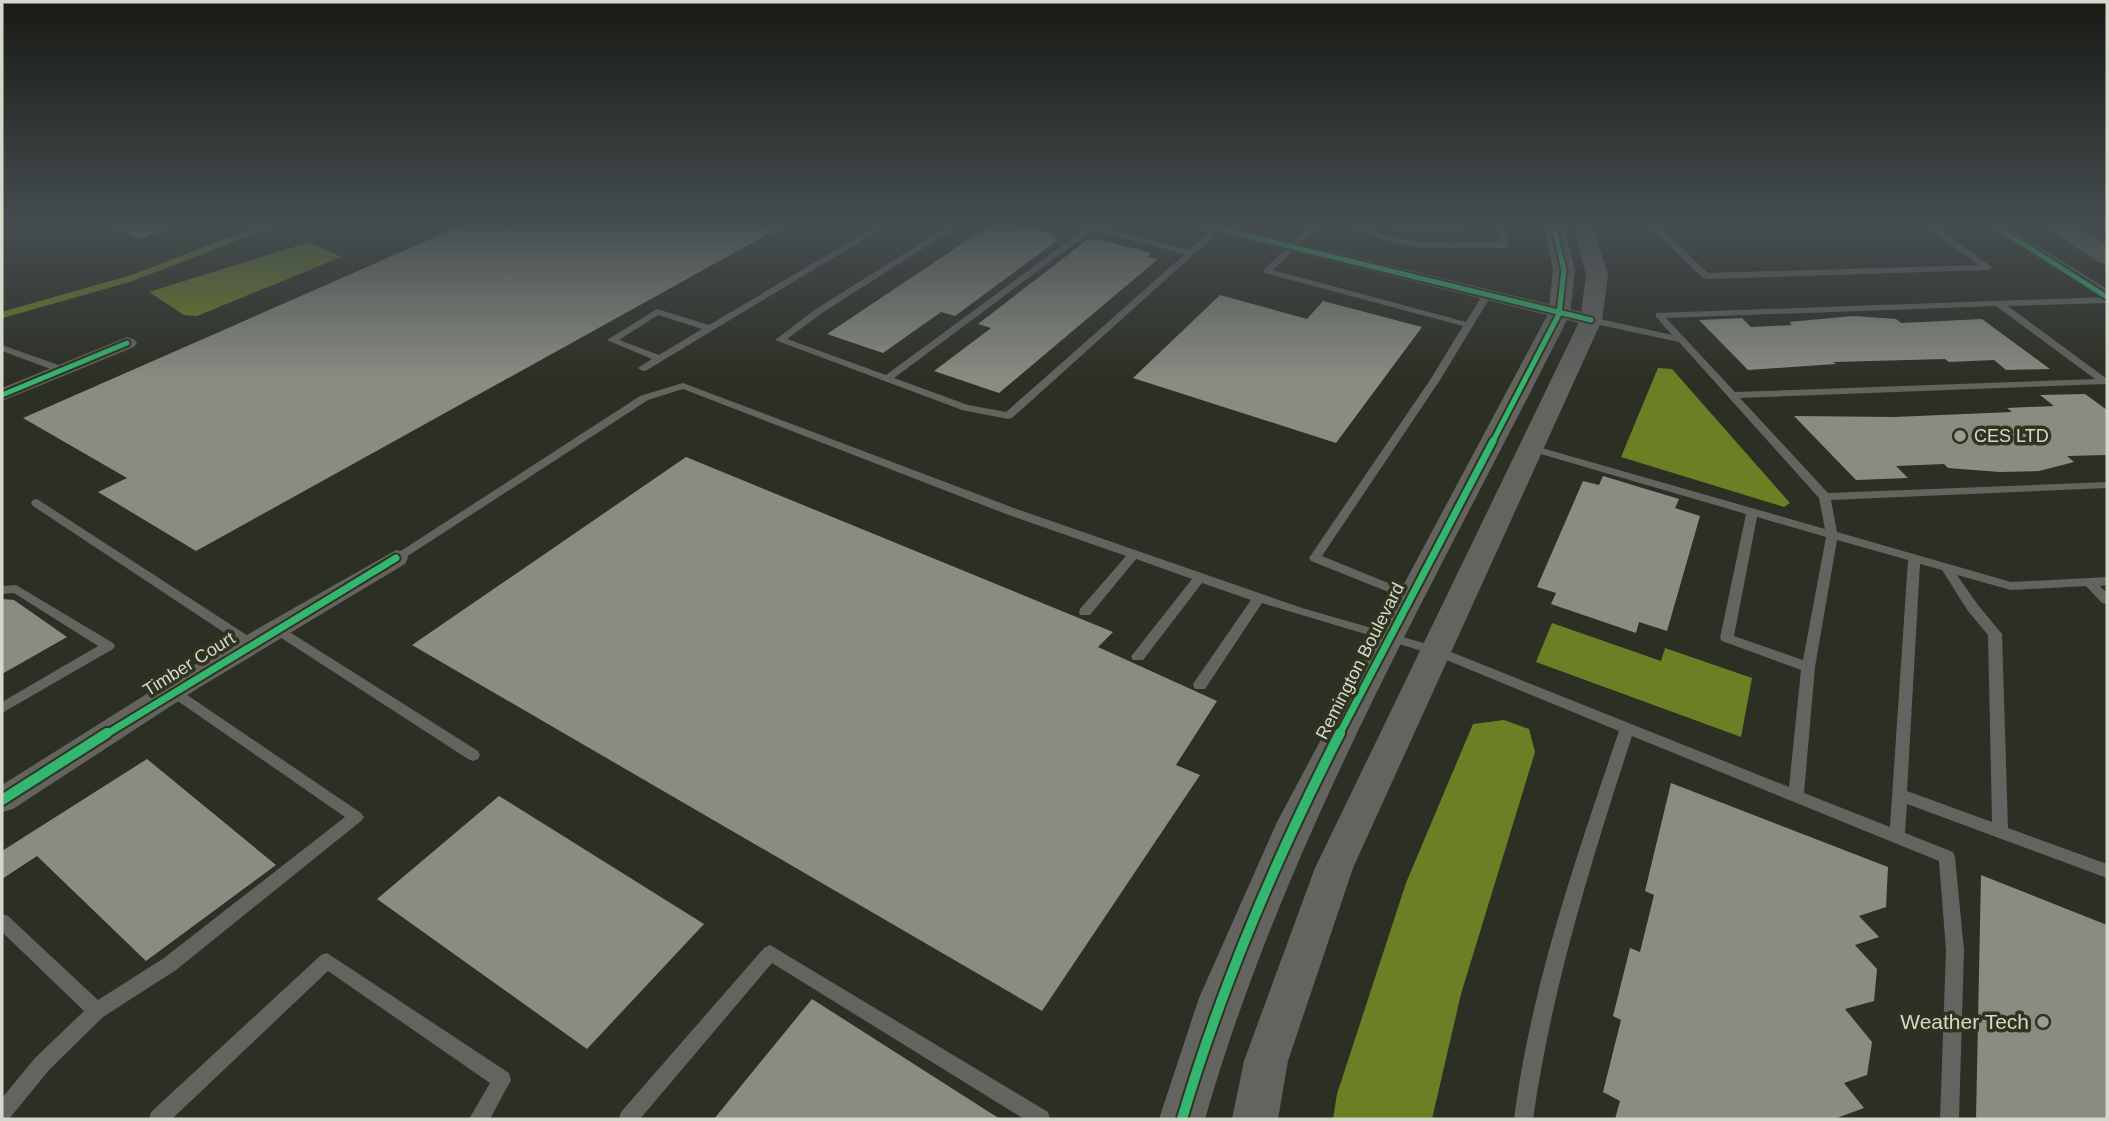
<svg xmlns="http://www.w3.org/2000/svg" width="2109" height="1121" font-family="Helvetica,sans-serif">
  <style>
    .water { fill: #6d7f25 }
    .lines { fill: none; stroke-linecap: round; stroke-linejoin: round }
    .stream { stroke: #6d7f25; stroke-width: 6 }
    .building { fill: #8a8c82 }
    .service { fill: #636360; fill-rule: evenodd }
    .minor { fill: #636360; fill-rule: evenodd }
    .tertiary { fill: #636360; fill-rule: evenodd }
    .motorway { fill: #686964; fill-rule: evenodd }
    .cycleway-far2-casing { stroke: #2f341f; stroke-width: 9 }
    .cycleway-far1-casing { stroke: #2f341f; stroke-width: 11 }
    .cycleway-casing { stroke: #2f341f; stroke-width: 14 }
    .cycleway-far2 { stroke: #33b770; stroke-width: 5 }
    .cycleway-far1 { stroke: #33b770; stroke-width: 7 }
    .cycleway { stroke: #33b770; stroke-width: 10 }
    .poi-dot { fill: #9a9e91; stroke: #2f341f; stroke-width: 2.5 }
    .labels { text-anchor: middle; stroke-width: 7; stroke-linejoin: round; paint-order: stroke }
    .poi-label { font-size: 18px; fill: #d5d9cc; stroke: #2f341f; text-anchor: start }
    .street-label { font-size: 18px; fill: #d5d9cc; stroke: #2f341f }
    .near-poi-label { font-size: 21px; fill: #d5d9cc; stroke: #2f341f; text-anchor: end }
  </style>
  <rect width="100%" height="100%" fill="#2c2f24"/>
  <g class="water">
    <path d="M309,242L341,257L197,316L184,315L149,292Z"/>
    <path d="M1658,368L1672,369L1790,503L1784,507L1621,457Z"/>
    <path d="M1552,623L1661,661L1665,648L1752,678L1741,737L1536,662Z"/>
    <path d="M1504,720L1529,729L1535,752L1461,994L1432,1119H1333L1337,1094L1406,883L1473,724Z"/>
  </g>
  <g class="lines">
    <path class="stream" d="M2,315L132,278L274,223"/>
  </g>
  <g class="building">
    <path d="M102,223H181L141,239Z"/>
    <path d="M467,223H788L196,551L98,492L127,478L23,418Z"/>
    <path d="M993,223H1012L1058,235L1054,238L1058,240L955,316L941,312L883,353L827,334Z"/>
    <path d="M1394,223H1462L1465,230L1396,229Z"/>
    <path d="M1097,239L1151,253L1147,257L1158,259L999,393L934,371L991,328L978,324L1087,240Z"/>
    <path d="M1220,295L1307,319L1323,301L1422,327L1336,443L1133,378Z"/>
    <path d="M1853,316L1896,319L1901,323L1982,319L2050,369L2006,370L1994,360L1949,362L1945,359L1833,362L1836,364L1748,370L1699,320L1742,318L1751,327L1792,325L1789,322Z"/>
    <path d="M2085,394L2107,410V455L2067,456L2074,462L2039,471L2000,472L1948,468L1944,464L1896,466L1908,478L1856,480L1794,416L1894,417L2012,412L2007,408L2054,406L2040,395Z"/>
    <path d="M686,457L1113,632L1098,647L1217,701L1176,765L1200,775L1042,1011L412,645Z"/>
    <path d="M1603,476L1679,499L1675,508L1700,516L1667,631L1639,622L1636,633L1551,604L1556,593L1537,587L1583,481L1599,485Z"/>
    <path d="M2,599L14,600L67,637L2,674Z"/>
    <path d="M147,759L276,865L146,961L37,856L2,879V851Z"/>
    <path d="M1671,783L1888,867L1886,907L1859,916L1879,937L1855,945L1877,969L1874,1001L1845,1009L1872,1042L1867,1075L1844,1083L1864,1108L1834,1119H1615L1620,1101L1603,1092L1621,1020L1613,1016L1630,948L1640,952L1654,895L1645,891Z"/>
    <path d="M499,796L704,924L587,1049L377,899Z"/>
    <path d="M1981,875L2107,925V1119H1976Z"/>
    <path d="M812,999L1000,1119H714Z"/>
  </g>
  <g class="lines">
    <g class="service">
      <path d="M881,223H891L647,370L643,371L638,368L652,359L607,340L657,309L709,325ZM658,315L702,329L659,355L619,340Z"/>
      <path d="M953,223H963L822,313L787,339L886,375L1086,228L1073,223H1087L1189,250L1215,227L1222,229L1012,418L1008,419L962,410L775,340L816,309ZM1093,230L1185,254L1006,412L968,405L894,378Z"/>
      <path d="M1314,223H1323L1273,270L1466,322L1483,294H1489L1491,296L1440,380L1322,556L1415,594L1417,597L1411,601L1311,561L1309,558L1430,380L1463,326L1264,273V269Z"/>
      <path d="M1339,223C1360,223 1377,234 1397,238C1430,245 1466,242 1500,242L1494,223H1502L1509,245L1505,248H1422L1389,242Z"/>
      <path d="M1646,223H1655L1708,273L1979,265L1921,223H1930L1992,267L1988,270L1706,279L1703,278Z"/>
      <path d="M2107,297V303L2008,306L2107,379V384L1740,398L1828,493L2107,482V488L1831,500L1837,532L2011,582L2107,577V585L2100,586L2107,593V604L2102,603L2086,586L2011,590L1957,575L1978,605L2002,634L2008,828L2107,864V878L1907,804L1905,833L1953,852L1955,857L1964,950L1959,1119H1940L1946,950L1939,861L1632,736C1591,862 1552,987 1533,1119H1514C1531,986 1576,858 1619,731L1432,654L1262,603L1205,689H1195L1193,685L1195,681L1251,600L1202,583L1143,660H1133L1131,657L1133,654L1192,579L1136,559L1090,615H1080L1079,612L1080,609L1126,556L1006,514L683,389L648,400L400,561L396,562L390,558L640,396L683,383L1014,508L1302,608L1441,648L1789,787L1801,670L1722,641L1720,638L1746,514L1527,450L1526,448L1527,446H1535L1825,529L1819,498L1679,342L1591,323L1586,320L1591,317L1672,335L1656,317V313ZM1996,306L2095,379L1735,392L1666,318ZM1757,517L1826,537L1803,660L1734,636ZM1837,540L1908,560L1890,827L1804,793L1815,667ZM1920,564L1942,570L1968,611L1988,635L1992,822L1907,791Z"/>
      <path d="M2,345L67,368L68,370L63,373L59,372L2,351Z"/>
      <path d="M37,499L256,641L258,644L256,647H246L33,506L31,503L33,500Z"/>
      <path d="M16,585L113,643L115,646L113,649L2,713V702L98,646L14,593L2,594V586Z"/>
      <path d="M277,624L478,751L480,755L478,759L473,761L468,759L272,632L270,629L272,626Z"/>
      <path d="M174,686L361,813L364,817L361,821L176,970L103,1017L49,1070L9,1119H2V1098L35,1058L84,1011L2,932V914L8,916L98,1000L164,958L345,817L169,695L167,691L169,687Z"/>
      <path d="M770,945L1048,1112L1050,1119H1024L772,963L640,1119H619L621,1112L764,948Z"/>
      <path d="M327,953L509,1073L511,1080L490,1119H469L490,1083L328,971L172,1119H149L151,1112L321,955Z"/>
    </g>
    <g class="minor">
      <path d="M1187,223H1215L1598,316L1600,320L1591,326L1189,226Z"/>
      <path d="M1982,223H2001L2107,289V302Z"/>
      <path d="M127,337L134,339L137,343L134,347L2,401V388Z"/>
      <path d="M396,550L405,552L408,558L405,564L200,687L13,809L2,812V785L180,673Z"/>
    </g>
    <g class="tertiary">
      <path d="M1543,223H1563L1575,270L1570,314C1438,578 1287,834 1205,1119H1159L1199,998L1277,822L1548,314L1553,270Z"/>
      <path d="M1572,223H1592L1608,275L1602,320L1353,868L1288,1061L1278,1119H1232L1244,1061L1315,868L1580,320L1586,275Z"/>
    </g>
    <path class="motorway" d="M2039,223H2070L2107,245V264L2098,262Z"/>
    <defs>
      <g id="cycleway-far2">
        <path d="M1195,223L1591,320"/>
        <path d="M1990,223L2107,297"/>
        <path d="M2,395L127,343"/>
        <path d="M1492,443L1559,314L1564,270L1553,223"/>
      </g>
      <g id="cycleway-far1">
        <path d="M105,735L396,558"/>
        <path d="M1339,735L1493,441"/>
      </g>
      <g id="cycleway">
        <path d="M2,800L107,733"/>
        <path d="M1182,1119C1222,984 1276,858 1340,733"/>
      </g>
    </defs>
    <use href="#cycleway-far2" class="cycleway-far2-casing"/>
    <use href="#cycleway-far1" class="cycleway-far1-casing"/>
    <use href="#cycleway" class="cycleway-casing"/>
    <use href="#cycleway-far2" class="cycleway-far2"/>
    <use href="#cycleway-far1" class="cycleway-far1"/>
    <use href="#cycleway" class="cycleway"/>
  </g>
  <linearGradient id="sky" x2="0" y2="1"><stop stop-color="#181a14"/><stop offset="0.59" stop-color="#454d50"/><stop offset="1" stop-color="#454d50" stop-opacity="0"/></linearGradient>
  <rect width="2109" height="380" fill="url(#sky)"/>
  <g class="poi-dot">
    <circle cx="1960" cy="436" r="7"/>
    <circle cx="2043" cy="1022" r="7"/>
  </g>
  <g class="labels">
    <g class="poi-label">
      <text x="1974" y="442">CES LTD</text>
    </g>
    <g class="street-label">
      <text transform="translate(1360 661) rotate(-63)" y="6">Remington Boulevard</text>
      <text transform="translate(189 664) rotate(-32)" y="6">Timber Court</text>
    </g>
    <g class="near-poi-label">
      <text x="2029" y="1029">Weather Tech</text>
    </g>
  </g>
  <rect width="2109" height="1121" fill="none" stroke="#d5d9cc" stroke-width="7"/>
</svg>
